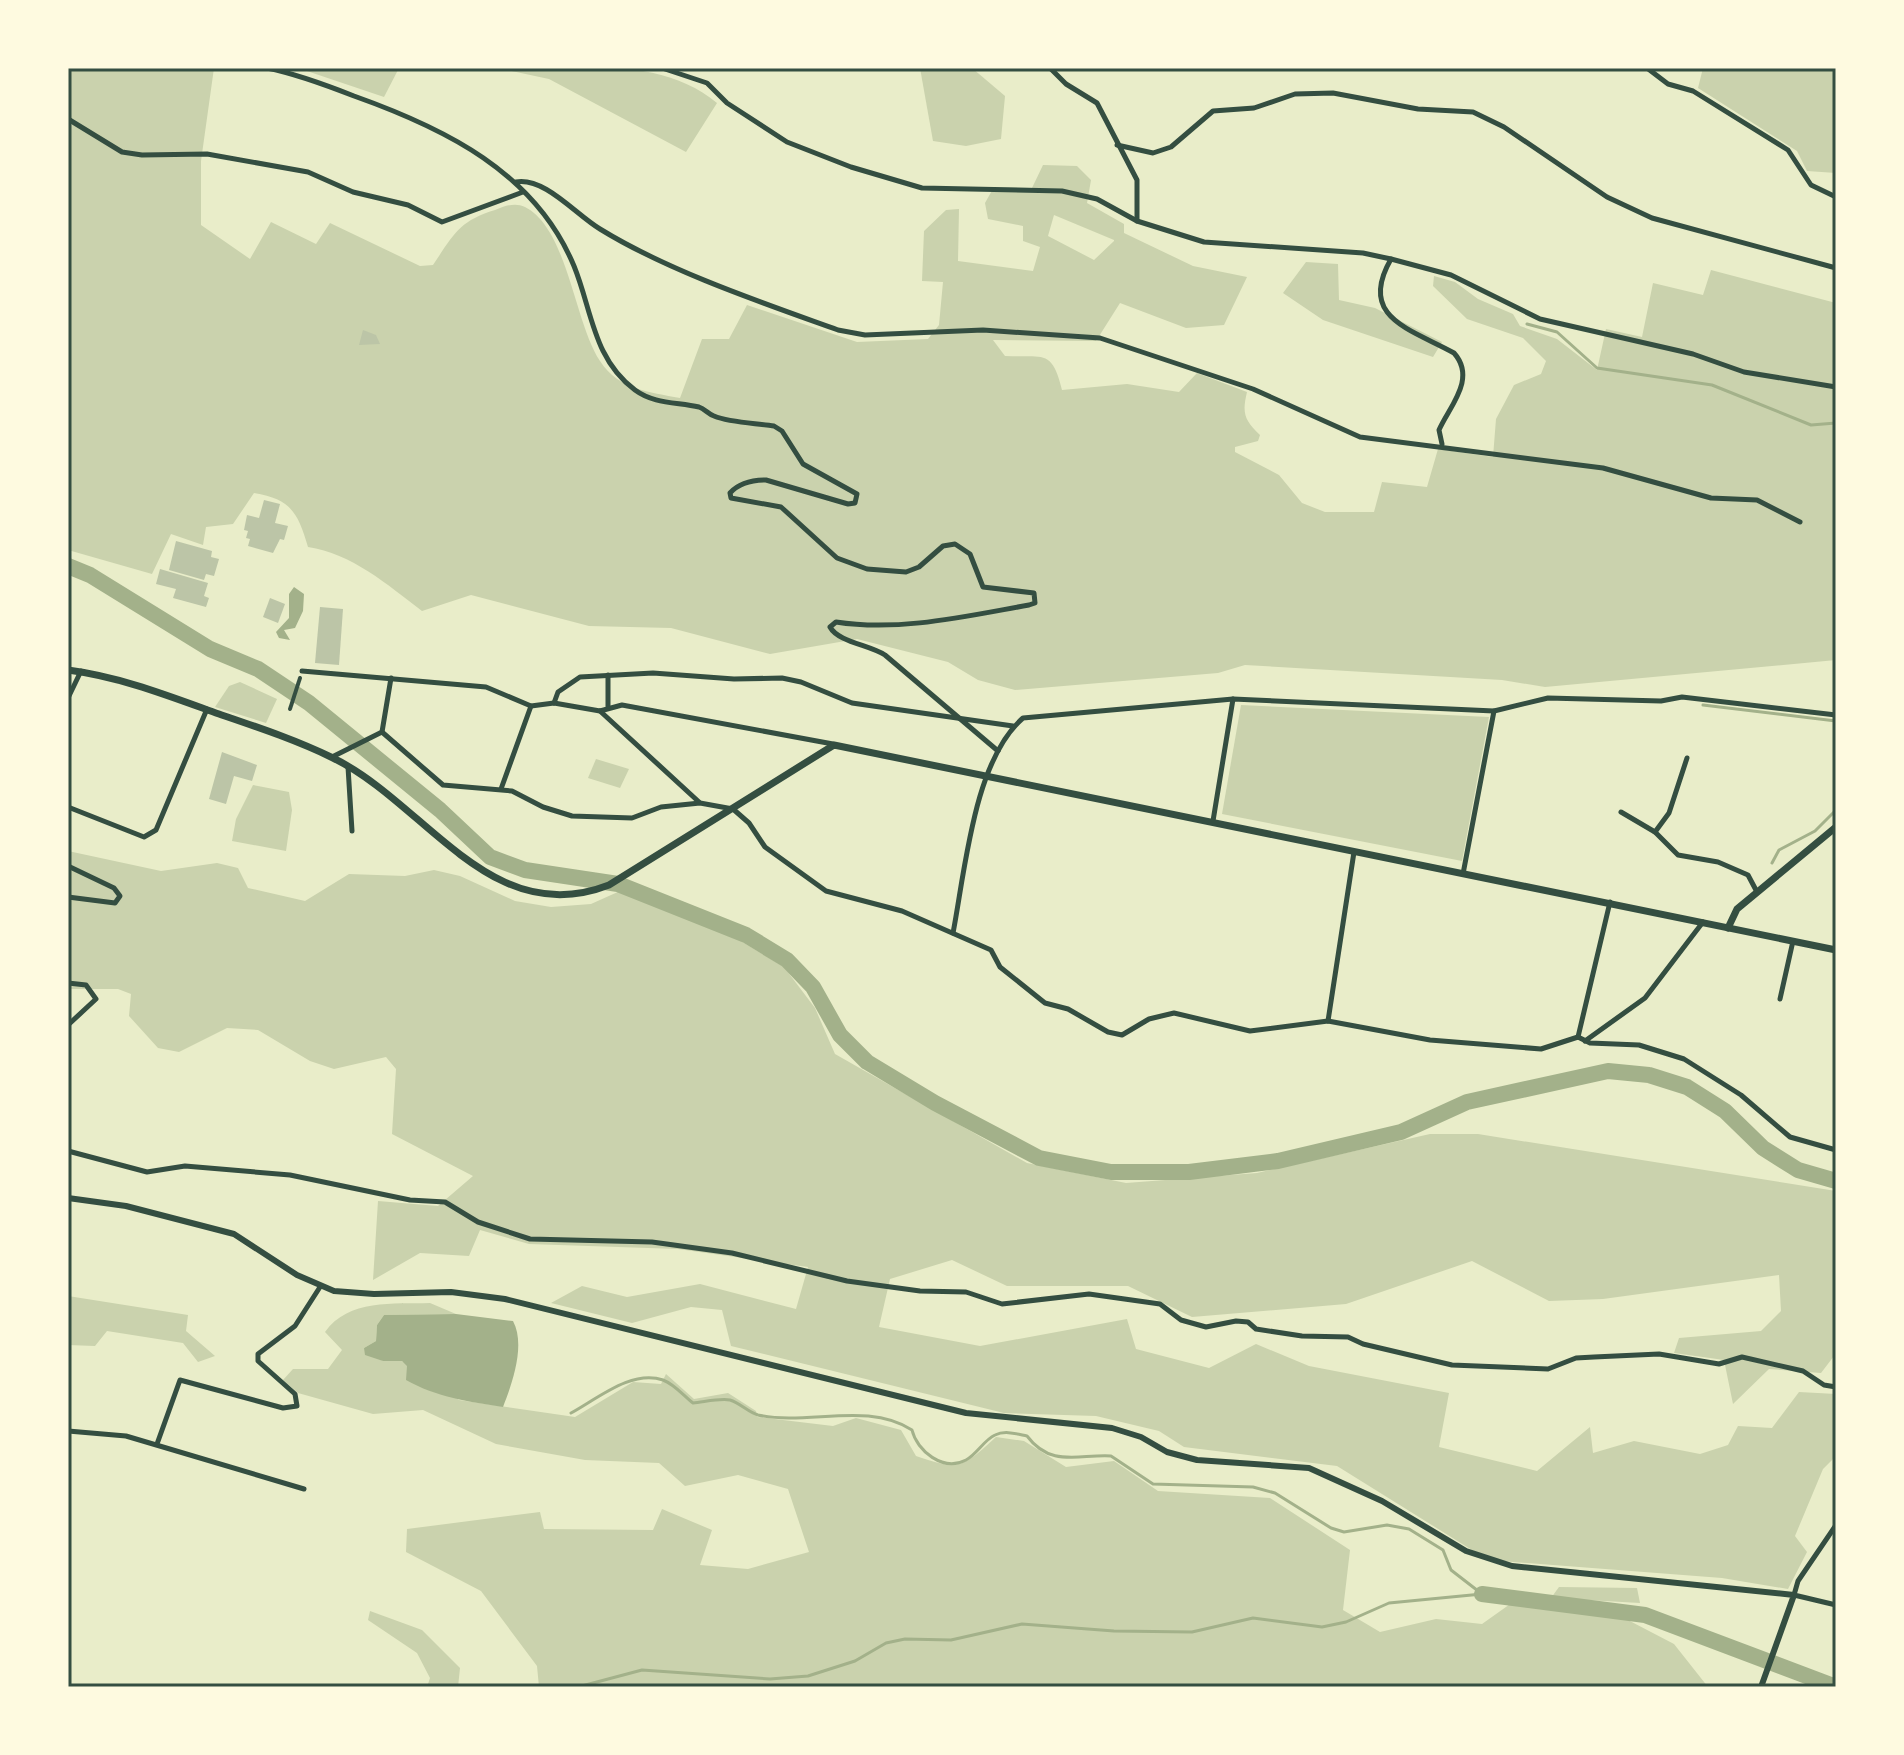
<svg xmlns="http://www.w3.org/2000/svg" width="1904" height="1755" font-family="Cabin,sans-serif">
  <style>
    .green { fill: #cad2ad; fill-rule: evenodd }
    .water { fill: #a3b18a }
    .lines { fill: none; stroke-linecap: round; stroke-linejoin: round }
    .stream { stroke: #a3b18a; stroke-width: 3 }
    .river { stroke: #a3b18a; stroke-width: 16 }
    .building { fill: #bcc5a7 }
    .pedestrian { stroke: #344e41; stroke-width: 4 }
    .minor { stroke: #344e41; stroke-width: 5 }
    .tertiary { stroke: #344e41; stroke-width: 6 }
    .secondary { stroke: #344e41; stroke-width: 7 }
    .neatline { fill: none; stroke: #344e41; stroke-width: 3 }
  </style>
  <rect width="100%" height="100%" fill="#e9edc9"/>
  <g class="green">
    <path d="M68,68H214L201,161V225L250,259L271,222L316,244L330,223L420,266L433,265C454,234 459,221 495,210C505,206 515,202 525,207C568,229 574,322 600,361C619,390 649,392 680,398L702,339H729L747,305L857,342L928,339L939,325L943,282L922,281L924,231L946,210L959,209L958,261L1033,271L1040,247L1023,241V226L988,219L985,203L994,187L1032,188L1043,165L1077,166L1091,180L1087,203L1124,224V233L1193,266L1247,277L1224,325L1186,328L1120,303L1096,341L993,340L1005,356C1043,358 1052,348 1062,390L1127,384L1179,392L1197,373L1247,392C1242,413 1244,420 1260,435L1258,441L1235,447V452L1279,475L1302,503L1325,512H1374L1382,482L1427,487L1438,449L1493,457L1496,419L1514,385L1541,374L1546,361L1523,338L1467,319L1433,286L1434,276L1455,282L1478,299L1513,314L1520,326L1557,339L1597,370L1606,329L1642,337L1653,283L1703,295L1711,270L1836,303V660L1545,687L1502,680L1245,665L1218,673L1015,690L978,680L948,662L857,639L770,654L671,628L589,626L471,595L422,611C388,585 351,553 308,547C298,513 291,499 254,493L233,524L206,527L203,545L171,534L152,574L68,550ZM1054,215L1114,240V241L1094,260L1048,236Z"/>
    <path d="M298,68H399L384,97Z"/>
    <path d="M498,68C568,68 659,54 717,103L686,152L549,79Z"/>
    <path d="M920,68H972L1005,96L1001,139L966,146L933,141Z"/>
    <path d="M1703,68H1836V173L1807,171L1797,151L1698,88Z"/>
    <path d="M1306,262L1338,264L1339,300L1375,308L1442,342L1433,357L1323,320L1283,293Z"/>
    <path d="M240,682L277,699L266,723L215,707L229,686Z"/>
    <path d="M1241,705L1489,717L1462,861L1222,814Z"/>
    <path d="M596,759L629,769L620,788L588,778Z"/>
    <path d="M253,785L289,792L292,810L286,851L232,841L236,819Z"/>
    <path d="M68,851L161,871L217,863L238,868L248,888L305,901L349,874L405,876L434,870L460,876L515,901L551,907L591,904L620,891L716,926L784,967L815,1008L835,1054L1027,1163L1126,1183L1257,1173L1430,1134H1478L1836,1191L1834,1356L1821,1373L1769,1369L1733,1404L1724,1360L1674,1353L1679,1338L1761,1331L1781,1311L1779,1275L1603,1299L1549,1301L1472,1261L1346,1304L1192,1317L1128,1286H1007L952,1260L890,1279L879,1327L980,1346L1127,1319L1136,1349L1209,1368L1256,1344L1309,1366L1449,1393L1439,1447L1537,1471L1590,1427L1593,1453L1634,1441L1700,1454L1728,1445L1738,1426L1772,1428L1799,1392L1836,1394V1456L1823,1469L1795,1536L1807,1552L1788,1589L1722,1578L1488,1560L1337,1466L1184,1447L1159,1431L1096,1416L1004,1413L731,1346L722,1310L691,1307L632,1323L551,1303L582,1286L627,1297L700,1284L796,1309L808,1267L678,1249L529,1244L480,1230L469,1256L420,1253L373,1280L378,1201L438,1206L473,1176L392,1134L396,1069L386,1057L334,1069L310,1061L258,1030L227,1028L179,1052L158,1048L129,1016L131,994L118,989H68Z"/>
    <path d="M68,1296L188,1315L186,1331L215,1356L198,1362L183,1343L107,1331L95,1346L68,1345Z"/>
    <path d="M430,1303L456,1314L384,1315L377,1325L376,1341L364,1348L383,1361H402L459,1400L575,1417L633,1382L661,1384L666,1374L694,1399L728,1393L756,1411L757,1417L833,1426L856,1418L901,1430L916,1456C960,1471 962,1468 996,1437L1024,1441L1066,1467L1114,1461L1158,1491L1270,1498L1350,1550L1343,1610L1380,1632L1436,1619L1482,1624L1513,1602L1626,1619L1674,1644L1708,1687H539L537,1666L481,1591L406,1552L407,1529L540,1512L544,1529L653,1530L662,1509L712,1530L700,1565L748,1569L809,1552L788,1489L738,1475L685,1486L659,1463L585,1460L496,1444L423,1410L373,1414L298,1393L283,1380L293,1369H328L342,1350L325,1332C348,1299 394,1304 430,1303Z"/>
    <path d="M1559,1587L1637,1588L1640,1603L1551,1598Z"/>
    <path d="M370,1611L422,1630L460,1668L458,1687H427L430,1678L417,1653L368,1620Z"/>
  </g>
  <g class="water">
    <path d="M294,587L304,594L303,611L295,628L284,630L290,640L279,638L276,632L289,618V594Z"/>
    <path d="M456,1314L513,1321C526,1345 512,1384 503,1407C470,1402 436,1397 406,1380L407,1366L402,1361H383L365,1355L364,1348L376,1341L377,1325L384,1315Z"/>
  </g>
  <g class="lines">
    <g class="stream">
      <path d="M1527,324L1557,332L1597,368L1712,385L1811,425L1836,423"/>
      <path d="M1703,705L1836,721"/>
      <path d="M1772,863L1779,850L1815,831L1836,810"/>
      <path d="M571,1413C597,1399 632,1369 663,1380C674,1384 684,1396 693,1403C704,1402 720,1398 730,1400C740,1403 748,1412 758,1415C808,1426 867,1401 912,1430C917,1451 943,1472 966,1460C977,1454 984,1440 995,1435C1005,1430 1017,1434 1027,1436C1051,1468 1079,1454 1111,1456L1153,1484L1253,1487L1275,1493L1331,1528L1344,1532L1387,1525L1409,1529L1443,1550L1451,1570L1482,1594"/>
      <path d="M578,1687L642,1670L770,1679L808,1676L855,1661L886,1643L905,1639L951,1640L1022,1624L1114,1631L1192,1632L1253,1618L1322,1627L1346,1622L1389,1603L1482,1594"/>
    </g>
    <g class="river">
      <path d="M68,566L90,575L210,649L258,669L309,703L440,810L490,857L525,870L618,884L746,935L787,960L813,987L840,1035L867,1062L935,1103L1039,1158L1111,1172H1189L1278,1161L1401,1132L1467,1102L1608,1071L1649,1075L1687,1087L1725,1111L1763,1148L1798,1170L1836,1181"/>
      <path d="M1482,1594L1645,1615L1836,1687"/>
    </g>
  </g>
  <g class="building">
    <path d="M363,330L376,335L380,344L359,345Z"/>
    <path d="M264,500L280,504L275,523L288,526L284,540L280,539L273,553L248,546L250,539L246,538L248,531L244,530L247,515L259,518Z"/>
    <path d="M176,541L212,551L211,557L219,559L214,576L206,574L204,580L169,570Z"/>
    <path d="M160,569L208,583L204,596L209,598L206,607L173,598L176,589L156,584Z"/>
    <path d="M270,598L285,604L278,623L263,617Z"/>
    <path d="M320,607L343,609L339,665L315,663Z"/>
    <path d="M222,752L257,765L252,781L234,776L226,804L209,799Z"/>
  </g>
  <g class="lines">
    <path class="pedestrian" d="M290,709L300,678"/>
    <g class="minor">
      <path d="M267,68C297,74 326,85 354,96C444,128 535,172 574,266C592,310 593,359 635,390C654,404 676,402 699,407C705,409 708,414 714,416C731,423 756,423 774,426L782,431L803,464L857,494L855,503L848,504L766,480C752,480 739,483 730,493L731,498L781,507L837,558L867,569L906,572L919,567L943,546L955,544L970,554L983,587L1034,593L1035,603L1029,605C967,616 899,632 836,622L830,627C838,642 870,645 885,655L998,751"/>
      <path d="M662,68L707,83L727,103L787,142L851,167L922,188L1062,191L1097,199L1137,221L1204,242L1363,253L1391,259L1451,275L1540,319L1693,354L1744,372L1836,387"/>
      <path d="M1050,68L1066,84L1097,103L1137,180V221"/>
      <path d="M1647,68L1668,84L1693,91L1788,150L1811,185L1836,197"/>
      <path d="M68,119L122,152L142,155L207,154L308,172L353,192L408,205L442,222L523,192"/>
      <path d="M1117,145L1153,153L1171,147L1213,111L1254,108L1295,94L1333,93L1418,109L1473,112L1504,127L1607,197L1652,218L1836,268"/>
      <path d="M516,182C545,177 576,215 600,229C668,271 763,303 838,330L865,335L983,330L1100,338L1253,389L1360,437L1603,468L1711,498L1757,500L1800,522"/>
      <path d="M1391,259C1357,318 1411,329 1454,353C1477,379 1449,407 1439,430L1442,444"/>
      <path d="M302,671L486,687L531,706L554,703L600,711L622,705L833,744"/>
      <path d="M68,698L81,671"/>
      <path d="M554,703L558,692L580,677L653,673L734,679L782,678L801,682L852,703L1013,726"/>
      <path d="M608,706V675"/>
      <path d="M600,711L699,802"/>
      <path d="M382,732L443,785L512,791L543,807L572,816L632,818L661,807L700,803L733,809L749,823L765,847L826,891L902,911L991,950L1000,967L1045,1003L1068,1009L1108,1032L1122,1035L1149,1019L1174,1013L1250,1031L1328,1021L1430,1040L1541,1049L1578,1037"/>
      <path d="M332,757L382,732L391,678"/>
      <path d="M348,767L352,831"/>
      <path d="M501,789L531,706"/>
      <path d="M68,807L144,837L156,830L207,709"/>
      <path d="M1621,812L1655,832L1678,855L1718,862L1748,875L1757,892"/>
      <path d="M1213,821L1233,699"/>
      <path d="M1655,832L1669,813L1687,758"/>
      <path d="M68,866L114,888L120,896L115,903L68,897"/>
      <path d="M1463,874L1494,711"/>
      <path d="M953,933C965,871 974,760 1023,718L1233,699L1494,711L1548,698L1661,701L1682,697L1836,715"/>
      <path d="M68,983L86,985L96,999L68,1025"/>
      <path d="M1780,999L1793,941"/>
      <path d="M1328,1021L1354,852"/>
      <path d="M1578,1037L1590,1043L1639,1045L1684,1059L1741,1095L1790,1137L1836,1150"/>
      <path d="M1578,1037L1610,902"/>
      <path d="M1585,1041L1645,998L1703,922"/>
      <path d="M68,1151L147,1172L185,1166L290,1175L410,1200L445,1202L478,1222L530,1239L652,1242L732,1253L847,1281L920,1291L966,1292L1002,1304L1089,1294L1160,1304L1181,1320L1206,1327L1236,1321L1248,1322L1256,1329L1302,1336L1348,1337L1363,1344L1452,1365L1548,1369L1576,1358L1594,1357L1659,1354L1719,1364L1742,1357L1803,1371L1824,1385L1836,1387"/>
      <path d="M68,1431L126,1436L304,1489"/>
      <path d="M157,1444L180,1380L283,1408L297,1406L295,1394L258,1361V1354L295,1326L320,1287"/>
      <path d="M1836,1525L1798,1581L1794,1595L1836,1605"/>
    </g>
    <path class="tertiary" d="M68,1198L126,1206L234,1234L297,1275L334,1291L374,1294L451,1292L505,1299L966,1413L1112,1428L1141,1437L1167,1452L1197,1460L1309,1468L1382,1501L1466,1551L1512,1566L1794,1595L1761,1687"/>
    <g class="secondary">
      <path d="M68,670C121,677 169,696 219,714C257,727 296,740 333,758C426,803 491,931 609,885L834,745L1836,950"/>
      <path d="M1728,928L1737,909L1836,827"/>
    </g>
  </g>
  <rect width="1904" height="1755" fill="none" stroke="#fefae0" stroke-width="140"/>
  <rect x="70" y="70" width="1764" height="1615" class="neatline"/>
</svg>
